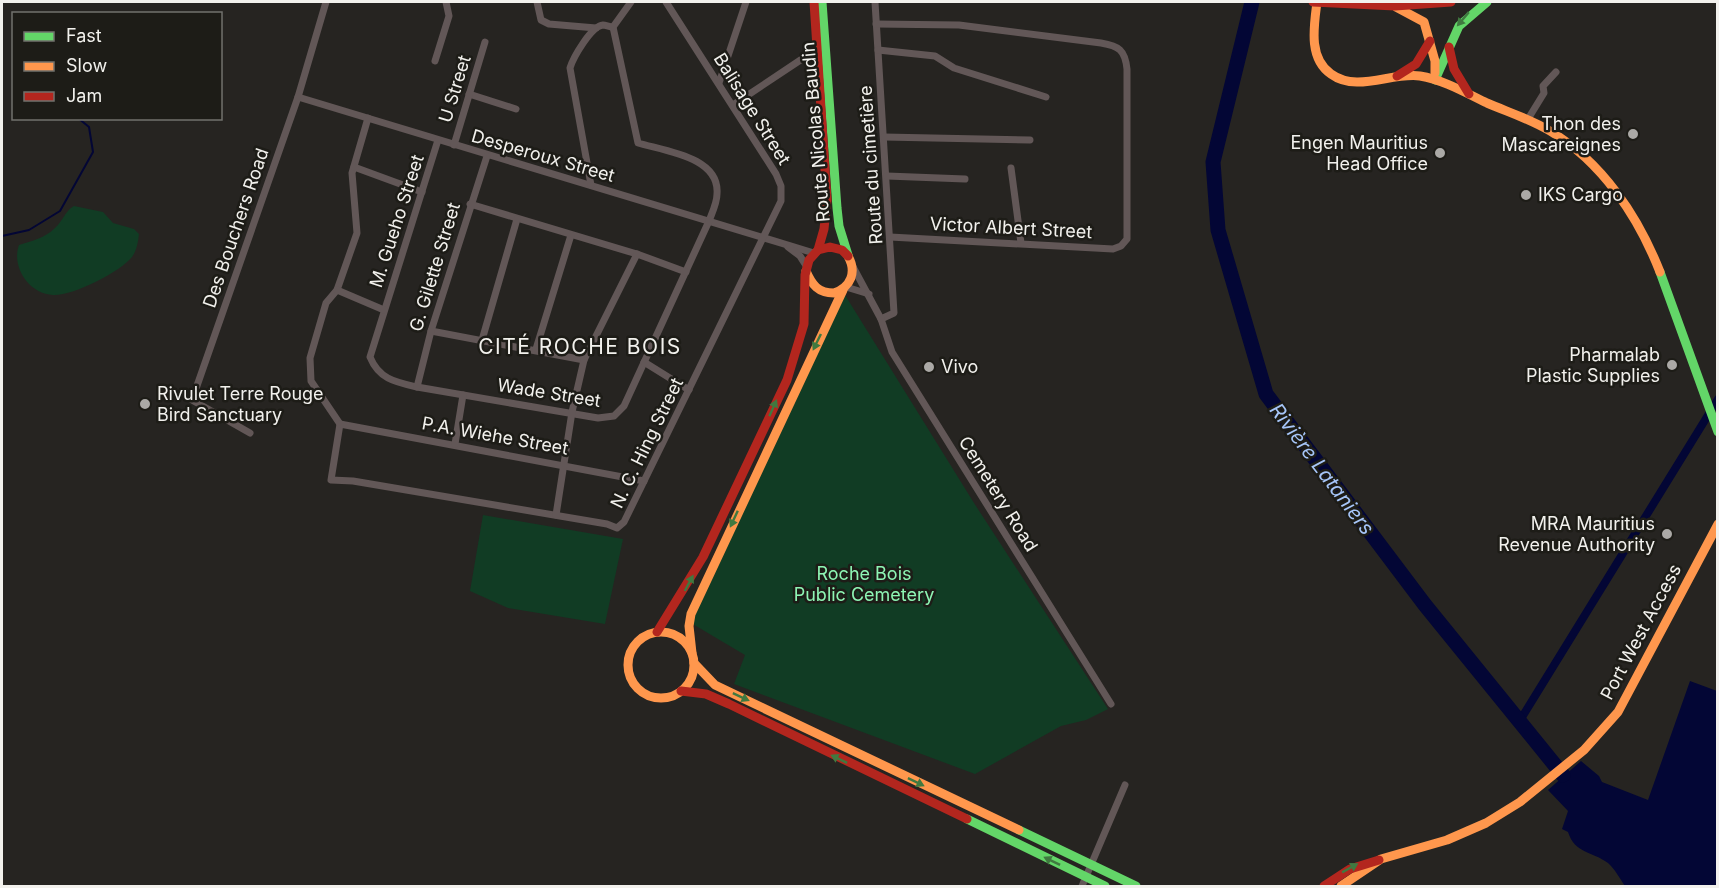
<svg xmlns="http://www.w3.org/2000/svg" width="1719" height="888" font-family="Inter,sans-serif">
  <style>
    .green { fill: #113c24 }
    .water { fill: #030635 }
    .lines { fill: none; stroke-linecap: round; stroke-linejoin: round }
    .stream { stroke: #030635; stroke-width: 2 }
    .canal { stroke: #030635; stroke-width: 8 }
    .river { stroke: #030635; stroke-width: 15 }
    .street { stroke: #625757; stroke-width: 7 }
    .fast { stroke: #63d668; stroke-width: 9 }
    .slow { stroke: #ff974d; stroke-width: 9 }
    .jam { stroke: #b3261e; stroke-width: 9 }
    .oneway { fill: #407940 }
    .poi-dot { fill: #aba9a6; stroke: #1d1c17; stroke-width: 2 }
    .labels { text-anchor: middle; stroke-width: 5; stroke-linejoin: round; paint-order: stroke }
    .street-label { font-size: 18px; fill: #f2f1ed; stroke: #1d1c17 }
    .poi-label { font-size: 18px; fill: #f2f1ed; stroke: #1d1c17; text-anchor: end }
    .park-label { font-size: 18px; fill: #8ef5b4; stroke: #1d1c17 }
    .water-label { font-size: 20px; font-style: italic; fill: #a6c5f8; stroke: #1d1c17 }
    .quarter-label { font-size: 21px; letter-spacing: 1.5px; fill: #f2f1ed; stroke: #1d1c17 }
  </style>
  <rect width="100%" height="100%" fill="#262421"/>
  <g class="green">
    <path d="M74,206L103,212L113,223L134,229L139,234C138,242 137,250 132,257C120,272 73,296 53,295C29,294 11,267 19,245C32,241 45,238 55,228C63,221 65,211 74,206Z"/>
    <path d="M845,295L974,503L1108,709L1086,720L1061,726L975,774L734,684L745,655L691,623Z"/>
    <path d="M483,515L623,539L605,624L508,608L470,591Z"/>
  </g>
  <path class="water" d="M1690,681L1717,691V886H1625C1620,879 1615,869 1608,863C1592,851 1575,854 1568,832L1562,829L1568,811L1548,790L1581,761L1599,776L1602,782L1648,800Z"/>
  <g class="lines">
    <path class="stream" d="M2,236L29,230L60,211L93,152L89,127L78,118"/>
    <path class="canal" d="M1519,722L1718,399"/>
    <path class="river" d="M1252,2L1213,162L1218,230L1266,394L1425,605L1563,775"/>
    <g class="street">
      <path d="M537,2L541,20L549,24L596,28"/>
      <path d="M875,2L894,313L881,319"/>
      <path d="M876,24L959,25L1101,43C1119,46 1125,50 1127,69V239L1121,246L1113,249L890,237"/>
      <path d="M878,50L935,56L954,68L1046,97"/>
      <path d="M435,61L449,16L446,2"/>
      <path d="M719,83L746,2"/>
      <path d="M469,94L516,109"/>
      <path d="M298,97L814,253"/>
      <path d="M733,105L808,55"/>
      <path d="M368,118L352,173L357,233L337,290L326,303L310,358L311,381L340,424L331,480L353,481L607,524L617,528L624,522L781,201V186L776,174L666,2"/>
      <path d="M1528,119L1544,93L1543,86L1556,72"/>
      <path d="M884,137L1030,140"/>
      <path d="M438,140L370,357C379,379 395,382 417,387L598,418L614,416L624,406L709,221C712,213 717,203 717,194C720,157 665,151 638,143L613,27L631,2"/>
      <path d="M454,145L485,42"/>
      <path d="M354,167L422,192"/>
      <path d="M1011,168L1021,243"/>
      <path d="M887,176L965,179"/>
      <path d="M591,185L570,68C573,58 591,26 603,25C606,25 609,27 613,27"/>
      <path d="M470,204L637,254L686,272"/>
      <path d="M788,247L800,256L807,267"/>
      <path d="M852,265L881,319L892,352L1111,704"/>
      <path d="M846,287L869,294"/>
      <path d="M337,290L384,310"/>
      <path d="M431,331L584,360"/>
      <path d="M482,340L517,219"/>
      <path d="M536,349L571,235"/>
      <path d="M644,362L689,390"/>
      <path d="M417,387L431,331L487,156"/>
      <path d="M340,424L644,481"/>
      <path d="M250,433L192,400L298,97L326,2"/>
      <path d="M455,444L463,395"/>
      <path d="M556,515L572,412L584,360L637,254"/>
      <path d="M1082,886L1125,785"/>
    </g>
    <g class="fast">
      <path d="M822,2L837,208L839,226L848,255"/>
      <path d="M1435,80L1459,26L1487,2"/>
      <path d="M1660,272L1718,432"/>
      <path d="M967,819L1105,886"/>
      <path d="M1019,830L1136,886"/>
    </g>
    <g class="slow">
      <path d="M1317,2C1314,26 1308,58 1331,74C1357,93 1391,72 1420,76C1444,80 1466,93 1487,103C1508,112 1530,119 1550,131C1602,162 1638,216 1660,272"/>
      <path d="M1396,7L1424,22L1435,61V73"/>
      <path d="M806,271C812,285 818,293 834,293C851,287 857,272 848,256"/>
      <circle cx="661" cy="665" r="33"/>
      <path d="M692,653L689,626L691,614L843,290"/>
      <path d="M694,663L715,685L1019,830"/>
      <path d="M1341,886L1381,859L1447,840L1486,823L1520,802L1584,750L1618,712L1718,524"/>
    </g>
    <g class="jam">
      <path d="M814,2L827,200L824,229L818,250"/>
      <path d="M1313,2L1395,6L1451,2"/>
      <path d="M1449,47L1454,69L1469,94"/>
      <path d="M1397,76L1416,64L1430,41"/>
      <path d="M657,632L703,557L787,380L804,324L805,275L809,260L818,250L830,247L842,250L848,256"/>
      <path d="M681,691L706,694L729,704L967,819"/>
      <path d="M1324,886L1350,869L1379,860"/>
    </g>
  </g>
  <defs><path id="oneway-solid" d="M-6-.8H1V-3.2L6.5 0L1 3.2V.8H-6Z" transform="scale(1.5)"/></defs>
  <g class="oneway">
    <use href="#oneway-solid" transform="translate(1463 19) rotate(130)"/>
    <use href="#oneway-solid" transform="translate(817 342) rotate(116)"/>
    <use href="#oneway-solid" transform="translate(773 408) rotate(-66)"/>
    <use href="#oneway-solid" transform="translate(734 519) rotate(115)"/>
    <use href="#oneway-solid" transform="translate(689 583) rotate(-62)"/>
    <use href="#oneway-solid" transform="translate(741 697) rotate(25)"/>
    <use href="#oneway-solid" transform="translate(839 759) rotate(-154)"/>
    <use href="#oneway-solid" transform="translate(916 782) rotate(26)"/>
    <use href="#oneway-solid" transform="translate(1052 861) rotate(-154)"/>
    <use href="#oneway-solid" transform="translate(1350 868) rotate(-29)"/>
  </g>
  <g class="poi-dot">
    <circle cx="1633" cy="134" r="6"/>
    <circle cx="1440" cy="153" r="6"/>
    <circle cx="1526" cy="195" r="6"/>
    <circle cx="1672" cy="365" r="6"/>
    <circle cx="929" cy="367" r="6"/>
    <circle cx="145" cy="404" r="6"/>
    <circle cx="1667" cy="534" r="6"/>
  </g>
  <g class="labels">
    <g class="street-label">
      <text transform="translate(455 89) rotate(-73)" y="6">U Street</text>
      <text transform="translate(752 109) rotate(58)" y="6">Balisage Street</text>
      <text transform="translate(816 132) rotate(-95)" y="6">Route Nicolas Baudin</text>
      <text transform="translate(543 156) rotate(16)" y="6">Desperoux Street</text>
      <text transform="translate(871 165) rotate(-94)" y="6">Route du cimetière</text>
      <text transform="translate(397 221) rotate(-72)" y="6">M. Gueho Street</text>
      <text transform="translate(236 228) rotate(-71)" y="6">Des Bouchers Road</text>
      <text transform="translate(1011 228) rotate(3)" y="6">Victor Albert Street</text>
      <text transform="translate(435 267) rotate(-73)" y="6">G. Gilette Street</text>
      <text transform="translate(549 393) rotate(9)" y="6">Wade Street</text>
      <text transform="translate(495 436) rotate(10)" y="6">P.A. Wiehe Street</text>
      <text transform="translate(647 443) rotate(-64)" y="6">N. C. Hing Street</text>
      <text transform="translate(998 494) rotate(58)" y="6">Cemetery Road</text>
      <text transform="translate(1641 632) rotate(-62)" y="6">Port West Access</text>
    </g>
    <g class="poi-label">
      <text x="1621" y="130">Thon des<tspan x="1621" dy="21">Mascareignes</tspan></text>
      <text x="1428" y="149">Engen Mauritius<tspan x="1428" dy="21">Head Office</tspan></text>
      <text x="1538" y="201" text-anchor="start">IKS Cargo</text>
      <text x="1660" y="361">Pharmalab<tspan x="1660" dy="21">Plastic Supplies</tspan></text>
      <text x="941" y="373" text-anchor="start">Vivo</text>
      <text x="157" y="400" text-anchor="start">Rivulet Terre Rouge<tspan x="157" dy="21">Bird Sanctuary</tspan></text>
      <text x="1655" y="530">MRA Mauritius<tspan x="1655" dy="21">Revenue Authority</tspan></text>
    </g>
    <g class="park-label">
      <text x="864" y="580">Roche Bois<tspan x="864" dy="21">Public Cemetery</tspan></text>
    </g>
    <g class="water-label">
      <text transform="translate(1322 469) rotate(53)" y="7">Rivière Lataniers</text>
    </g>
    <g class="quarter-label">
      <text x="580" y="354">CITÉ ROCHE BOIS</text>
    </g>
  </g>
  <rect width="1719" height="888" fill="none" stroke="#f2f1ed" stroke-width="6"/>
  <rect x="12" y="12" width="210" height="108" fill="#1d1c17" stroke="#72716d" stroke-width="1.5"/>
  <rect x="24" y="32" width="30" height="9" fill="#63d668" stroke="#72716d" stroke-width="1.5"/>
  <text x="66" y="42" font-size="18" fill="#f2f1ed">Fast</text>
  <rect x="24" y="62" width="30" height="9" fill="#ff974d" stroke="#72716d" stroke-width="1.5"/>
  <text x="66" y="72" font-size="18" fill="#f2f1ed">Slow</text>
  <rect x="24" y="92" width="30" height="9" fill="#b3261e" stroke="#72716d" stroke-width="1.5"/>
  <text x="66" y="102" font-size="18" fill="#f2f1ed">Jam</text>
</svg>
